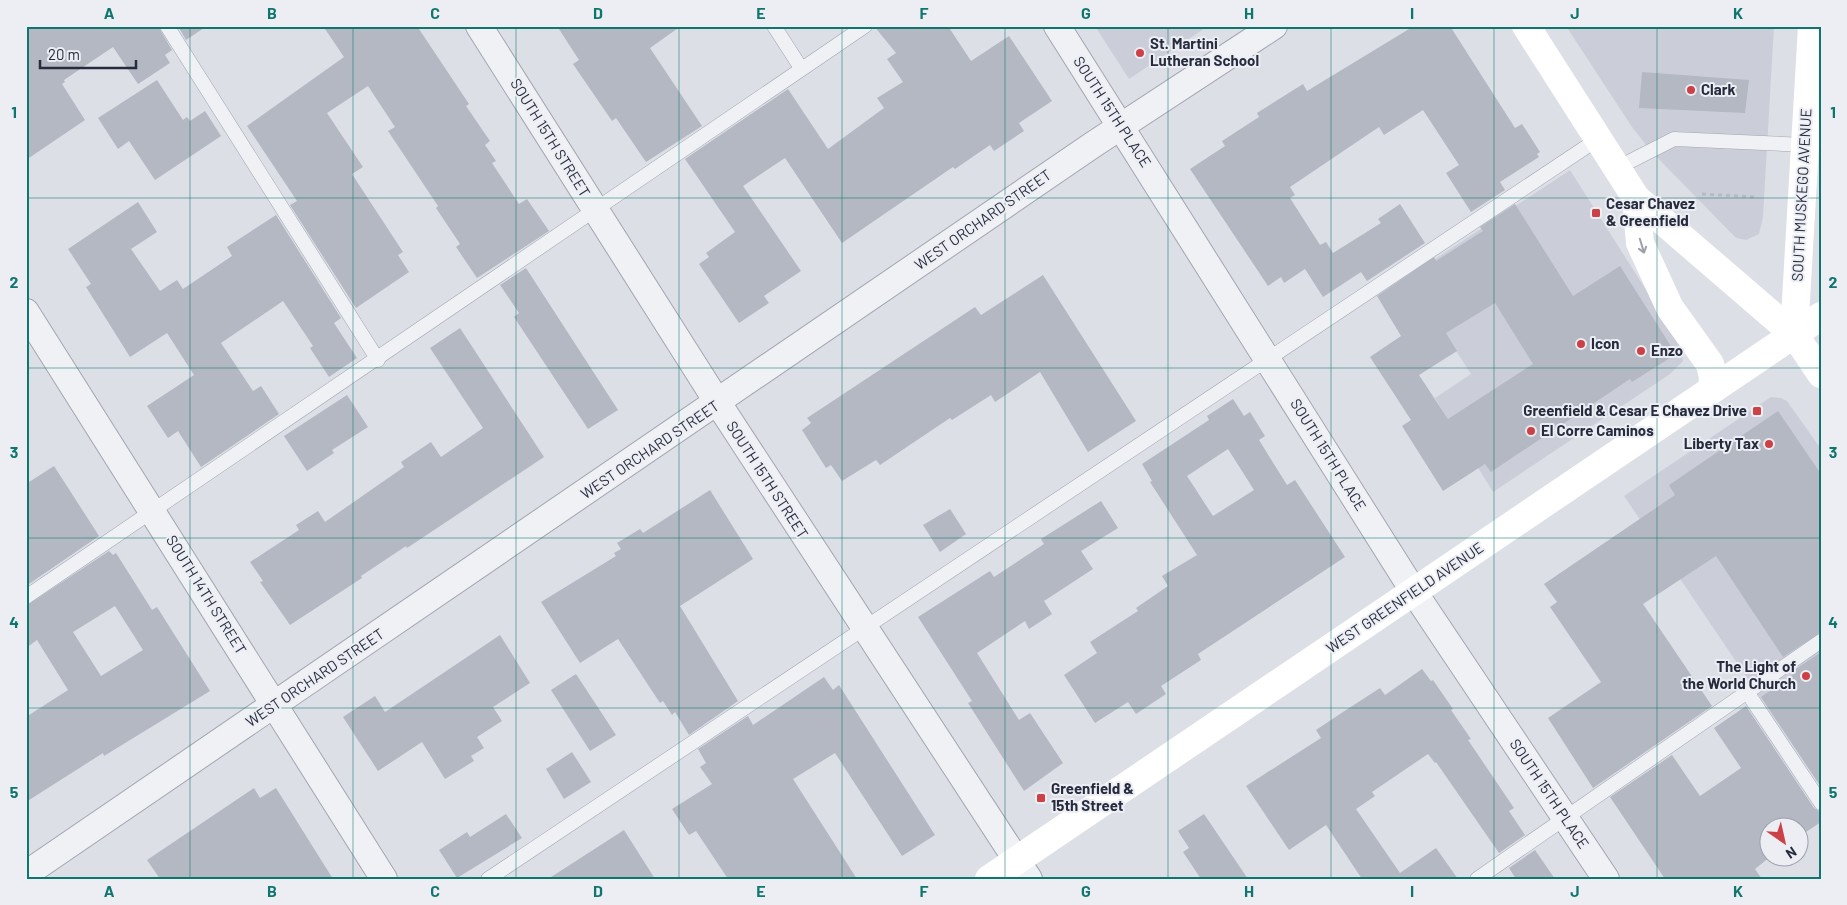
<svg xmlns="http://www.w3.org/2000/svg" width="1847" height="905" font-family="Barlow,sans-serif">
  <style>
    .built { fill: #cbced8 }
    .building { fill: #b4b8c3; fill-rule: evenodd }
    .lines { fill: none; stroke-linecap: round; stroke-linejoin: round }
    .lane-casing { stroke: #a2a6b1; stroke-width: 15 }
    .street-casing { stroke: #a2a6b1; stroke-width: 28 }
    .path { stroke: #b7bac1; stroke-width: 3; stroke-dasharray: 4 4; stroke-linecap: butt }
    .lane { stroke: #eff1f5; stroke-width: 14 }
    .street { stroke: #eff1f5; stroke-width: 26 }
    .secondary { stroke: #fff; stroke-width: 28 }
    .oneway { stroke: #9da0a8 }
    .grid { fill: none; stroke: #0f766e; stroke-width: 1; stroke-opacity: 0.55 }
    .poi-dot { fill: #cc4146; stroke: #eceef4; stroke-width: 2 }
    .labels { text-anchor: middle; stroke-width: 4; stroke-linejoin: round; paint-order: stroke }
    .poi-label { font-size: 15px; font-weight: bold; fill: #262c3d; stroke: #eceef4; text-anchor: start }
    .street-label { font-size: 15px; fill: #262c3d; stroke: #eceef4 }
    .neatline { fill: none; stroke: #0f766e; stroke-width: 2 }
    .grid-label { font-size: 16px; text-anchor: middle; font-weight: bold; fill: #0f766e }
  </style>
  <rect width="100%" height="100%" fill="#dddfe7"/>
  <g class="built">
    <path d="M1095,26H1208L1129,79Z"/>
    <path d="M1566,26H1774L1763,217L1759,234L1746,240L1736,238L1651,151L1632,127Z"/>
    <path d="M1570,170L1679,342L1683,361L1670,374L1493,492L1435,398L1471,374L1408,277Z"/>
    <path d="M1771,397L1781,398L1787,401L1821,449V787L1624,496Z"/>
  </g>
  <g class="building">
    <path d="M26,26H158L172,50L165,55L170,63L138,84L113,47L64,80L65,82L62,84L85,120L26,160Z"/>
    <path d="M178,26H207L186,40Z"/>
    <path d="M323,26H417L469,104L466,106L490,141L485,145L496,161L492,163L519,204L527,199L549,231L477,278L456,247L460,244L436,208L438,206L388,131L395,127L368,86L327,113L363,167L352,174L403,252L398,255L409,272L356,308L290,205L297,201L247,126L344,57Z"/>
    <path d="M557,26H681L650,48L702,126L646,162L616,118L612,121L573,64L579,60Z"/>
    <path d="M874,26H948L971,61L1009,36L1052,101L1019,123L1024,131L994,151L990,145L955,169L953,167L842,243L785,158L743,186L801,271L764,296L769,303L739,323L699,264L709,257L706,253L735,232L685,159L788,89L828,149L884,108L877,98L903,82L887,59L896,53Z"/>
    <path d="M1414,26H1450L1515,128L1522,124L1540,152L1537,154L1539,157L1500,182L1505,190L1471,212L1446,173L1459,165L1423,110L1384,135L1379,127L1290,187L1295,195L1290,198L1320,245L1326,242L1333,253L1381,223L1378,219L1400,204L1425,243L1367,281L1361,272L1323,297L1305,269L1284,283L1281,277L1268,286L1190,169L1225,146L1222,141L1259,117L1257,113L1303,84L1307,91Z"/>
    <path d="M1642,72L1749,80L1745,113L1639,108Z"/>
    <path d="M157,80L183,120L187,117L190,121L205,111L221,136L155,180L129,141L118,149L98,118Z"/>
    <path d="M138,202L157,232L131,249L160,291L177,280L183,289L232,256L227,247L276,215L341,318L334,323L357,358L329,377L310,348L313,346L283,301L221,343L253,391L261,386L279,414L201,467L178,431L168,438L147,406L194,375L167,333L130,357L86,287L91,284L68,249Z"/>
    <path d="M1515,204L1573,296L1620,266L1676,354L1632,382L1630,379L1491,472L1485,464L1443,491L1402,426L1411,420L1370,357L1401,336L1377,296L1434,257L1436,261L1483,231L1480,227ZM1495,303L1533,364L1448,419L1419,375L1457,351L1446,333Z"/>
    <path d="M526,268L618,410L588,429L514,317L519,313L500,285Z"/>
    <path d="M1043,275L1136,421L1088,452L1040,372L995,402L991,395L952,420L950,418L880,465L876,460L842,481L831,465L826,468L802,430L811,423L807,418L975,307L981,315Z"/>
    <path d="M460,328L544,457L407,548L406,546L361,576L362,578L290,625L260,582L263,581L250,562L299,530L296,525L318,511L325,522L404,467L401,462L431,442L441,457L483,428L430,348Z"/>
    <path d="M347,395L368,427L332,450L334,453L307,471L284,436Z"/>
    <path d="M1233,399L1244,416L1250,412L1265,436L1259,440L1287,485L1295,480L1345,557L1198,654L1201,660L1161,686L1166,694L1136,714L1128,702L1095,723L1064,675L1097,653L1090,642L1138,611L1136,608L1168,586L1162,576L1197,555L1150,482L1152,481L1142,464L1209,420L1207,416ZM1228,449L1254,490L1213,516L1187,476Z"/>
    <path d="M1778,411L1821,474V632L1783,657L1716,556L1643,604L1712,706L1593,788L1548,718L1601,682L1550,607L1557,602L1544,584L1675,495L1669,485Z"/>
    <path d="M54,466L99,536L26,586V484Z"/>
    <path d="M710,490L753,559L680,606L738,701L689,735L675,712L672,715L663,701L660,703L618,639L580,663L541,602L616,556L614,553L621,549L617,543L640,529L643,533Z"/>
    <path d="M1101,501L1118,528L1081,551L1093,569L1044,601L1052,614L1029,629L1025,621L977,653L1019,720L1030,713L1063,763L1024,791L968,703L972,701L918,617L990,571L994,577L1044,544L1041,539Z"/>
    <path d="M950,509L966,534L940,552L923,525Z"/>
    <path d="M109,551L113,555L116,553L152,610L157,607L210,691L104,756L103,753L26,802V717L68,690L37,640L26,648V606ZM115,606L143,650L101,676L73,632Z"/>
    <path d="M500,635L530,683L493,707L502,721L477,737L484,748L471,756L474,761L445,779L422,742L378,771L343,717L375,696L385,712Z"/>
    <path d="M1821,652V787L1761,697L1794,674L1793,671Z"/>
    <path d="M1422,669L1431,681L1433,680L1453,709L1451,710L1471,739L1468,740L1514,808L1509,811L1525,835L1499,853L1436,762L1435,763L1428,754L1372,792L1375,796L1356,809L1400,873L1436,848L1458,879H1362L1326,825L1289,850L1246,786L1321,738L1316,730L1343,712L1380,688L1385,695Z"/>
    <path d="M576,674L616,735L590,751L551,690Z"/>
    <path d="M824,677L833,690L839,685L935,835L902,856L835,753L793,779L857,879H728L696,831L689,835L672,809L712,784L700,767L706,763L698,749L748,716L753,725Z"/>
    <path d="M1746,706L1814,808L1821,812V822L1800,836V828H1770V857L1755,869L1762,879H1665L1610,797L1672,755L1700,796L1741,768L1714,728Z"/>
    <path d="M572,752L591,782L564,799L546,769Z"/>
    <path d="M254,788L260,798L276,788L333,879H160L147,860Z"/>
    <path d="M506,814L522,838L457,878L439,850L467,832L470,837Z"/>
    <path d="M1204,814L1248,879H1201L1183,852L1189,848L1178,831Z"/>
    <path d="M624,830L655,879H548Z"/>
    <path d="M1535,850L1555,879H1516L1509,868Z"/>
  </g>
  <g class="lines">
    <defs>
      <g id="lane">
        <path d="M167,26L378,360"/>
        <path d="M774,26L801,68"/>
        <path d="M1617,168L1674,139L1805,145"/>
        <path d="M26,597L865,26"/>
        <path d="M1747,692L1821,803"/>
        <path d="M488,879C858,633 1226,383 1598,139"/>
        <path d="M1477,879L1821,641"/>
      </g>
      <g id="street">
        <path d="M479,26L718,403L1029,879"/>
        <path d="M1057,26L1414,592L1606,879"/>
        <path d="M26,312L384,879"/>
        <path d="M26,874L1094,144L1274,26"/>
      </g>
    </defs>
    <use href="#lane" class="lane-casing"/>
    <use href="#street" class="street-casing"/>
    <path class="path" d="M1702,194L1756,197"/>
    <use href="#lane" class="lane"/>
    <use href="#street" class="street"/>
    <g class="secondary">
      <path d="M1526,26L1636,198L1794,334L1821,374"/>
      <path d="M1636,198L1640,243L1670,308L1710,364L1713,377L1712,389"/>
      <path d="M1794,334L1812,26"/>
      <path d="M989,879L1821,316"/>
    </g>
  </g>
  <defs><path id="oneway-shaft" d="M-6 0H5M1.5-3L5.5 0L1.5 3" fill="none" stroke-width="1.6" stroke-linecap="round" stroke-linejoin="round" transform="scale(1.25)"/></defs>
  <use class="oneway" href="#oneway-shaft" transform="translate(1642 246) rotate(73)"/>
  <path class="grid" d="M190,26V879M353,26V879M516,26V879M679,26V879M842,26V879M1005,26V879M1168,26V879M1331,26V879M1494,26V879M1657,26V879M26,198H1821M26,368H1821M26,538H1821M26,708H1821"/>
  <g class="poi-dot">
    <circle cx="1140" cy="53" r="5"/>
    <circle cx="1691" cy="90" r="5"/>
    <rect x="1591" y="208" width="10" height="10" rx="2.5"/>
    <circle cx="1581" cy="344" r="5"/>
    <circle cx="1641" cy="351" r="5"/>
    <rect x="1752" y="406" width="10" height="10" rx="2.5"/>
    <circle cx="1531" cy="431" r="5"/>
    <circle cx="1769" cy="444" r="5"/>
    <circle cx="1806" cy="676" r="5"/>
    <rect x="1036" y="793" width="10" height="10" rx="2.5"/>
  </g>
  <g class="labels">
    <g class="poi-label">
      <text x="1150" y="49">St. Martini<tspan x="1150" dy="17">Lutheran School</tspan></text>
      <text x="1701" y="95">Clark</text>
      <text x="1606" y="209">Cesar Chavez<tspan x="1606" dy="17">&amp; Greenfield</tspan></text>
      <text x="1591" y="349">Icon</text>
      <text x="1651" y="356">Enzo</text>
      <text x="1747" y="416" text-anchor="end">Greenfield &amp; Cesar E Chavez Drive</text>
      <text x="1541" y="436">El Corre Caminos</text>
      <text x="1759" y="449" text-anchor="end">Liberty Tax</text>
      <text x="1796" y="672" text-anchor="end">The Light of<tspan x="1796" dy="17">the World Church</tspan></text>
      <text x="1051" y="794">Greenfield &amp;<tspan x="1051" dy="17">15th Street</tspan></text>
    </g>
    <g class="street-label">
      <text transform="translate(1112 112) rotate(57)" y="5">SOUTH 15TH PLACE</text>
      <text transform="translate(550 138) rotate(58)" y="5">SOUTH 15TH STREET</text>
      <text transform="translate(1802 195) rotate(-87)" y="5">SOUTH MUSKEGO AVENUE</text>
      <text transform="translate(983 220) rotate(-35)" y="5">WEST ORCHARD STREET</text>
      <text transform="translate(650 450) rotate(-34)" y="5">WEST ORCHARD STREET</text>
      <text transform="translate(1328 455) rotate(58)" y="5">SOUTH 15TH PLACE</text>
      <text transform="translate(767 480) rotate(57)" y="5">SOUTH 15TH STREET</text>
      <text transform="translate(206 595) rotate(58)" y="5">SOUTH 14TH STREET</text>
      <text transform="translate(1405 598) rotate(-34)" y="5">WEST GREENFIELD AVENUE</text>
      <text transform="translate(315 678) rotate(-34)" y="5">WEST ORCHARD STREET</text>
      <text transform="translate(1549 794) rotate(56)" y="5">SOUTH 15TH PLACE</text>
    </g>
  </g>
  <rect width="1847" height="905" fill="none" stroke="#eceef4" stroke-width="55"/>
  <g transform="translate(1784 842) rotate(146)"><circle r="24" fill="#eceef4" stroke="#9da0ab"/>
  <path d="M0-4L9 19L0 12L-9 19Z" fill="#cc4146"/>
  <text y="-8" font-size="14" font-weight="bold" text-anchor="middle" fill="#262c3d">N</text>
  </g>
  <path d="M40 60v8h96v-8" fill="none" stroke="#262c3d" stroke-width="2.5"/>
  <text x="48" y="60" font-size="15" fill="#262c3d" stroke="#eceef4" stroke-width="4" paint-order="stroke">20 m</text>
  <rect x="28" y="28" width="1792" height="850" class="neatline"/>
  <g class="grid-label">
    <text x="109" y="19">A</text>
    <text x="272" y="19">B</text>
    <text x="435" y="19">C</text>
    <text x="598" y="19">D</text>
    <text x="761" y="19">E</text>
    <text x="924" y="19">F</text>
    <text x="1086" y="19">G</text>
    <text x="1249" y="19">H</text>
    <text x="1412" y="19">I</text>
    <text x="1575" y="19">J</text>
    <text x="1738" y="19">K</text>
    <text x="14" y="118">1</text>
    <text x="1833" y="118">1</text>
    <text x="14" y="288">2</text>
    <text x="1833" y="288">2</text>
    <text x="14" y="458">3</text>
    <text x="1833" y="458">3</text>
    <text x="14" y="628">4</text>
    <text x="1833" y="628">4</text>
    <text x="14" y="798">5</text>
    <text x="1833" y="798">5</text>
    <text x="109" y="897">A</text>
    <text x="272" y="897">B</text>
    <text x="435" y="897">C</text>
    <text x="598" y="897">D</text>
    <text x="761" y="897">E</text>
    <text x="924" y="897">F</text>
    <text x="1086" y="897">G</text>
    <text x="1249" y="897">H</text>
    <text x="1412" y="897">I</text>
    <text x="1575" y="897">J</text>
    <text x="1738" y="897">K</text>
  </g>
</svg>
